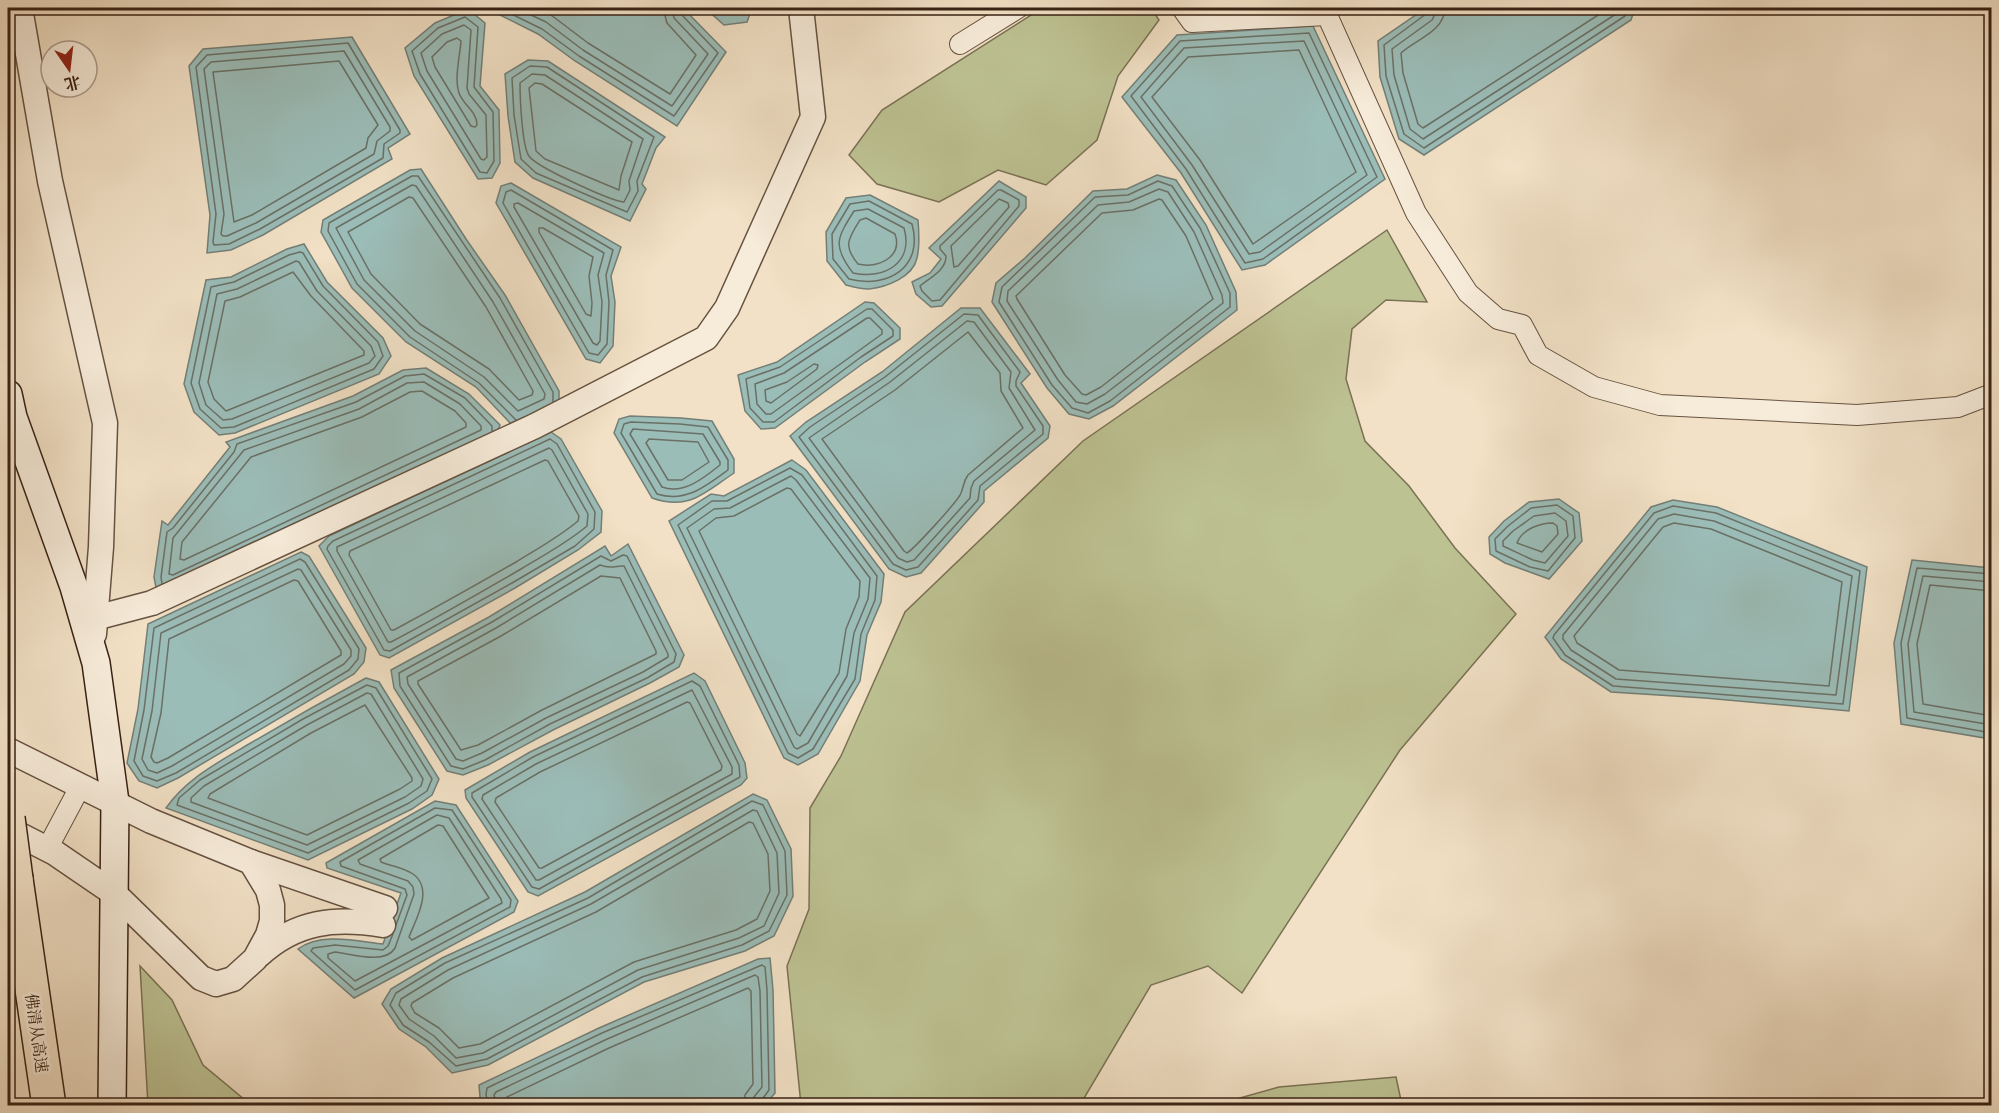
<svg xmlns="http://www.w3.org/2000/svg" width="1999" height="1113" font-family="'Libre Caslon Text','Noto Serif SC',serif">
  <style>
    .green { fill: #bdc293; stroke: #7a7254; stroke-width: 1.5 }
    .water { fill: #9bbdb8; stroke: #737f77; stroke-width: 1.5 }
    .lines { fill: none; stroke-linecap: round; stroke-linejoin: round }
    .shore { stroke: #6a7066; stroke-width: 1.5 }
    .minor-casing { stroke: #665241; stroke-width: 22 }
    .tertiary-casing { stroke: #665241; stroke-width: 27 }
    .secondary-casing { stroke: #382215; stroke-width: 30 }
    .motorway-casing { stroke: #382215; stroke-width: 36 }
    .minor { stroke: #f7ecda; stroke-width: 20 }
    .tertiary { stroke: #f7ecda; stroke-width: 24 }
    .secondary { stroke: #f7ecda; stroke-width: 27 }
    .motorway { stroke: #f2e1c6; stroke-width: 33 }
    .motorway-bridge-casing { stroke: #382215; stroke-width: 36; stroke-linecap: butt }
    .motorway-bridge { stroke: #f2e1c6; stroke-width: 33 }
    .labels { text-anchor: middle; stroke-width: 5; stroke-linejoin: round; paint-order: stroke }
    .street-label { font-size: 16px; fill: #382215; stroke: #f7ecda }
  </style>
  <rect width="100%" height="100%" fill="#f2e1c6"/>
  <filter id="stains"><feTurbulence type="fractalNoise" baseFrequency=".00333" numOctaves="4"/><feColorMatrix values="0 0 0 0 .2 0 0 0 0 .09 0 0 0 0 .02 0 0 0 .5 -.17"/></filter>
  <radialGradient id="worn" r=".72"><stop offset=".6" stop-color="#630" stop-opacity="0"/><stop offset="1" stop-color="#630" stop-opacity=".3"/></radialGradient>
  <g class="green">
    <path d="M1042,8H1151L1159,20L1118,76L1097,140L1046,185L998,170L939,202L877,184L849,155L882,110Z"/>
    <path d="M1387,230L1427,302L1386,300L1352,329L1346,379L1365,441L1409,486L1455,548L1516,614L1400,750L1242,993L1208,966L1151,985L1080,1105H801L787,966L809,909L810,808L841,756L905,612L1083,441Z"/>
    <path d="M140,966L172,1000L203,1065L251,1105H148Z"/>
    <path d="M1396,1077L1402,1105H1215L1279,1087Z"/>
  </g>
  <g class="water">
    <path d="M486,8H683L726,52L677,126L575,61L538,34Z"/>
    <path d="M705,8H752L747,22L724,25Z"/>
    <path d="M1426,8H1635L1631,20L1424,155L1399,139L1380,77L1378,41Z"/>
    <path d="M468,9L485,23L480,86L499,110L500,163L492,178L478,179L414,76L405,48L435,23Z"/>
    <path d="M1313,26L1385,179L1265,265L1242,270L1181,173L1122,97L1177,35Z"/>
    <path d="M352,37L410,134L388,148L392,159L263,235L231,250L207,253L210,215L189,66L203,49Z"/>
    <path d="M528,60L548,61L665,137L656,148L642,184L646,189L630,221L533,178L515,162L508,116L505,74Z"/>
    <path d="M421,169L466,239L505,295L559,391V406L513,426L476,387L406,342L352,288L321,232L323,220L410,170Z"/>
    <path d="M1157,175L1176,180L1206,225L1236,292L1237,310L1113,406L1089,419L1069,414L1047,388L992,302L996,283L1025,258L1093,191L1127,189Z"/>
    <path d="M999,181L1026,197V208L942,306L931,307L916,294L912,282L930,273L941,259L929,248Z"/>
    <path d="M511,183L621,247L611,276L615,302L613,346L600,363L586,359L496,203L501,186Z"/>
    <path d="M870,195L918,220C919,232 920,246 917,258C913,277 887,287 869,289C862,289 853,287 846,285L827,261L826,232L846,198Z"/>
    <path d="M304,244L327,282L383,338L391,356L379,374L235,433L219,435L194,412L184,384L206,280L231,277L287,249Z"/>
    <path d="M865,302L874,303L900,328V339L865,362L775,428L761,429L745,411L738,375L777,362Z"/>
    <path d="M961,308H980L1030,374L1021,383L1050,426L1048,438L984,491V502L921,573L906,577L889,569L790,436L806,422L882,372Z"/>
    <path d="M426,368L469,394L500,425L495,438L157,593L154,577L162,521L168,525L230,447L226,442L353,396L403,370Z"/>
    <path d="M630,416L681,418L712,421L734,459V473C704,493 689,511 652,498L614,433L619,419Z"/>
    <path d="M551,432L561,439L602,511L601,532L578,550L515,588L389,658L380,655L319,546L329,536Z"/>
    <path d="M792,460L806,470L884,574L881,602L867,635L860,681L818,754L798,765L784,758L669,521L711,494L724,496Z"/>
    <path d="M1559,499L1579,513L1582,541L1549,579L1505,563L1490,554L1489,537L1504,521L1529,502Z"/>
    <path d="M1673,500L1717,507L1867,567L1849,711L1705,698L1611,692L1561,659L1545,637L1651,507Z"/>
    <path d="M628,544L684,655L679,667L650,683L553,730L488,765L463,775L447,771L394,688L391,670L489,617L605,546L611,556Z"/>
    <path d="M301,552L309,556L366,648L364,662L354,674L178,778L157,788L139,781L127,763L138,709L148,624Z"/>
    <path d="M1912,560L1991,568V739L1901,724L1894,643Z"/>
    <path d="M694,673L705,681L745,763L747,778L741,785L538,896L528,892L466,798L465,790L530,752Z"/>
    <path d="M366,678L379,682L439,779L432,795L412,809L308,860L166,808C187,778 219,762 249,744C288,721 327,699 366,678Z"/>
    <path d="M753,794L767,800L791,849L793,896L774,936L745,951L644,982L488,1065L452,1073L426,1047L399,1029L382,1004L391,989L442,958L585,892Z"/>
    <path d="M435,801L456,805L518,901L514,912L354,998L298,949C321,932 356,941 383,944L401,893L327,868L326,863Z"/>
    <path d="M770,958L773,990L775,1093L765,1105L484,1106L480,1097L479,1085L599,1028L758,959Z"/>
  </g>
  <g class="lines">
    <g class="shore">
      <path d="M499,8L542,29L579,56L674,116L718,53L681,14L679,8"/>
      <path d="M516,8L546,22L583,50L672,106L708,54L674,18L672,8"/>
      <path d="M536,8L551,15L588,43L670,94L696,55L667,23L663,8"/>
      <path d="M1429,8L1426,14L1384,45L1386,76L1404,134L1424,148L1625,16L1629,8"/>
      <path d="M1436,8L1435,14L1432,20L1392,49L1394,75L1410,129L1423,139L1619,12L1621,8"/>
      <path d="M1445,8C1444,32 1416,39 1401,53L1403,73L1418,124L1423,128L1609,8"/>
      <path d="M465,17L478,27L474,87L493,112L494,161L487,173L480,172L420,74L412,51L438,28Z"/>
      <path d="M464,25L471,30L467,88L469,94L486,115L487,157L484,160L481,159L427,71L421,53L442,34Z"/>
      <path d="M1309,33L1377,177L1263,259L1245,263L1186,169L1131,96L1180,41Z"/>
      <path d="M457,38L461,41C460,56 454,78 459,93C463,105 477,111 477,125L475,127L471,126L435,67L432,57L447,42Z"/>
      <path d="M1304,41L1367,175L1260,252L1249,254L1192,165L1141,97L1184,48Z"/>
      <path d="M348,43L400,130V133L384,144L383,158L260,229L229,244L214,245L213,242L216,214L196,67L207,55Z"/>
      <path d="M1299,50L1356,172L1253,244L1200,160L1152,97L1188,57Z"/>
      <path d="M344,51L390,127V131L377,141L374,154L256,223L227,236H223L221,234L224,214L204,69L211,62Z"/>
      <path d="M339,61L378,125L368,138L366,148L252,215L234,222L213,72Z"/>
      <path d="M530,66L547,67L654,137L637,181L638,191L627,212L536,173L521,159L514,115L512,78Z"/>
      <path d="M532,74L545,75L643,139L629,181L630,190L624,202C611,201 536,167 529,156C522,147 520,97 520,83Z"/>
      <path d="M535,83L542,84L632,142L621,176L619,190L545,159L536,151L529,88Z"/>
      <path d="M1158,181L1172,186L1200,228L1230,293V307L1110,401L1088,413L1072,408L1052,385L999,302L1002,287L1095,197L1128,195Z"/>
      <path d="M412,185L416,186L493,302L545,394L544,399L518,411L484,377L415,331L364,280L336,228Z"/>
      <path d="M1159,189L1168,192L1194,232L1222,295L1223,303L1105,394L1087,404L1076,402L1058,380L1007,301L1008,291L1098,205L1129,202Z"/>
      <path d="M511,190L613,250L606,275L609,302L607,344L598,355L589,353L503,203L506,192Z"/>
      <path d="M998,190H1001L1019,200V206L940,300L932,301L922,291L920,286C929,278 946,271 946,256L940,249V246Z"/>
      <path d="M409,197L413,198L486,307L533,391L532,395L519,400L489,369L420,324L371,274L348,232Z"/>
      <path d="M999,199L1008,203L1009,207L958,266L954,267L951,246Z"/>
      <path d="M1159,199L1162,200L1186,236L1213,299L1101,387L1086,395L1082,394L1065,375L1017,299L1016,296L1102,213L1133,210Z"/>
      <path d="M869,201L912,224C924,267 888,289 849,279L833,259L832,234L850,204Z"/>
      <path d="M518,203L604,253L598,275L602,302L600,341L597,345L593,343L514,207V204Z"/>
      <path d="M868,209L904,228C914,263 884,280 853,273C832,246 837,238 854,211Z"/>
      <path d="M866,218L895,234C903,257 878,269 858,264C843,246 848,239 860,220Z"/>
      <path d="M539,228H543L593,257L589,276L592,303L591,316L586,314L539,232Z"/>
      <path d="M300,252L303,253L323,286L378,342L383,356L374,369L234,427L221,428L200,409L191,383L211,287L234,282L289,255Z"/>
      <path d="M296,261L299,262L317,291L371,346L375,356L369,363L232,419L223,420L206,405L199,383L217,294L237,289Z"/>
      <path d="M293,272L311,296L364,351V355L226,411L214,399L208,382L225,301L240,297Z"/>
      <path d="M867,309H872L893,330V336L861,357L774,422H763L750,408L746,379L780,367Z"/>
      <path d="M964,314L978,315L1020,372L1016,381V386L1043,426V434L980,486L978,500L918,567L906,570L893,564L799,437L810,427L885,377Z"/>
      <path d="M867,318H870L882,330V334L771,414H766L757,404L755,384L784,373Z"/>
      <path d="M967,321L974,322L1011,372L1009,388L1035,430L974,481L971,488L970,498L914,560L907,562L898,558L809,438L890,382Z"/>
      <path d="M968,332L1000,373L1001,391L1023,428L968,475C963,482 964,486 961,493C959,500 914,549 907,553L904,551L822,439L895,390Z"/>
      <path d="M814,364L818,365L817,369L771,403L766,401L765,390L787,382Z"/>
      <path d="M424,382L460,404L481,426V430L173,575L169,574L173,538L244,450L359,409L407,383Z"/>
      <path d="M422,391L455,411L466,423V427L184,560L180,559L182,542L251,457L362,417L410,392Z"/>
      <path d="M516,420L479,383L410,337L357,284L328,231L329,223L412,176H418L500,298L553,392V402"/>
      <path d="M631,422L680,424L708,427L728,460V470C705,487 685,503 657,494L621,433L624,424Z"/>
      <path d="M633,429L703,434L720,462V465C704,478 683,495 662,487L630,434Z"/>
      <path d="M550,439L557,444L595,512L594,529L575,546L512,583L390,651L384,650L327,549L328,546L333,541Z"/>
      <path d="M649,439L698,442L709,462L682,480H668L646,443Z"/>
      <path d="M549,448L552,450L588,514L587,526C567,543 544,555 521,569C478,594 435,619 391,642H388L337,551V547Z"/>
      <path d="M545,460L548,461L579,516L578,521C559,537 537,549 516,562C476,585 435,608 394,630H391L349,555L350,551Z"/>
      <path d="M790,468L802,475L877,576L875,600L861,634L855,679L813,749L798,758L788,753L678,525L712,501H727Z"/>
      <path d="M791,476L796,480L870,578L868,599L854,633L847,676L808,743L797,749L794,747L687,528L714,509L730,508Z"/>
      <path d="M787,488L791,489L860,581L859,597L846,629L839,673L800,736L797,734L699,531L716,518L734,516Z"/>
      <path d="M1557,505L1573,516L1575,538L1548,571L1530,567L1496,551L1495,539L1508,526L1531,508Z"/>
      <path d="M1673,506L1716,513L1860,571L1843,704L1613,686L1565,655L1553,638L1554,635L1654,513Z"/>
      <path d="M1555,513L1566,521L1568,536L1545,563L1533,560L1503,546V541L1513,531L1534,516Z"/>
      <path d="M1674,514L1714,521L1852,576L1836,695L1616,679L1571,650L1563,639V635L1658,519Z"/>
      <path d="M1553,523L1557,526L1558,534L1542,552L1517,543C1522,529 1540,523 1553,523Z"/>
      <path d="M1674,523L1711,529L1842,582L1829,686L1619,670L1577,643L1574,636L1663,527Z"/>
      <path d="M623,555L627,556L676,654L674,662L647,678L550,724L485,760L463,769L451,766L400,686L399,673L492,622L601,556L611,561Z"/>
      <path d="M300,559L305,562L359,649L358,659L349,670L176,773L157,781L143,776L134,761L144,710L154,628Z"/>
      <path d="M600,565C612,570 617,565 624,566L668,654V657L643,672L546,718L482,753L463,761L456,759L408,684L407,677L496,628Z"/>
      <path d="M298,569L301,570L351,650V656L344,664L172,766L157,773L148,770L142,759L152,711L161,633Z"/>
      <path d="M1992,574L1917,568L1901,643L1907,718L1992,733"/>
      <path d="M601,576L620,578L656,651V654L542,710L478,745L461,750L418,684V681L501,636Z"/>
      <path d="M294,580L298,581L341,651V655L168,758L157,763L154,762L151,757L161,713L169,639Z"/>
      <path d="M1992,582L1923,576L1908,644L1914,712L1992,725"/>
      <path d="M162,584L161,577L167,532L173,528L234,452L237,444L356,402L405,376L424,374L465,398L492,426V431"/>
      <path d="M1992,591L1930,585L1917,644L1923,704L1992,716"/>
      <path d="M692,681L700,686L739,765L740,777L539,889L532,887L472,797V793L533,757Z"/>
      <path d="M367,685L376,688L432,779L427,791L409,803L308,853L177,805L179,798L200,780L303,719Z"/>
      <path d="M692,690L732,767V774L539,880H536L482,799L483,795L536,764Z"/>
      <path d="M367,693L371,694L423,779L421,786L405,797L307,845L191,802V798L204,786L307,725Z"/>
      <path d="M687,702L690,703L722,766L721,770L542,868H539L495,802L496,798L540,772Z"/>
      <path d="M365,705L412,778V781L400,789L307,835L208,798L210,794L311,733Z"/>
      <path d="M752,801L763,805L785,851L787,895L769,931L742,945L642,977L487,1059L456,1066L429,1042L403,1025L390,1005L396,993L445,963L588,898Z"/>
      <path d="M753,810L757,811L777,853L779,893L764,926L739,938L638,970L483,1053L456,1058L434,1036L409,1019L399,1005L401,999L448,970L591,904Z"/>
      <path d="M437,815L449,818L501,899L502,903L355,981L328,958V954L335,952C352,954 385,965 395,948L414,894L413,887L408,881L360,864L358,860Z"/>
      <path d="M749,822L753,823L768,854L770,891L757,919L736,930L634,962L480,1044L459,1048L439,1028L415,1013L411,1006L412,1003L453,978L596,912Z"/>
      <path d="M438,825L443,826L489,898L412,940L409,937C416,919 434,889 413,874C404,868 391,866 381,862L380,859Z"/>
      <path d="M393,934L388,946L383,950L335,945L313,948L311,951L355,990L510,907L511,900L452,810L435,808L340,862L341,866L405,889L407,895L396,925"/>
      <path d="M489,1106L486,1095L487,1088L602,1033L762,965L765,967L767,990L769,1090L761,1101L760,1106"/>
      <path d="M497,1106L494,1095L496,1092L605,1040L755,975L758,977L760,991L762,1087L754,1097L753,1106"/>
      <path d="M506,1106L507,1097L609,1048L748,988L751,991L753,1084L745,1095L744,1106"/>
    </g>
    <defs>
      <g id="minor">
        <path d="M1182,8L1192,22L1327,15"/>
        <path d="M1329,8L1327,15L1416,213L1468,293L1498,319L1522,325L1538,355L1594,387L1660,405L1857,415L1958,407L1992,394"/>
        <path d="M960,44L1018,8"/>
        <path d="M47,849L80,787"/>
      </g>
      <g id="tertiary">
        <path d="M20,8L50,181L105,423L101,547L94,634"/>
        <path d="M95,618L152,603L535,426L706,338L727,308L813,117L801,8"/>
        <path d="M8,750L151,821L251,862L268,890L272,905V921L268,935L255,959L233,979L216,984L201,978L115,894L55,853L8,829"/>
        <path d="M251,862L385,908"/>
        <path d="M259,955C296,921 335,917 383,925"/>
      </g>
      <path id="secondary" d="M8,394L13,417L74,587L96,663L115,802L112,1106"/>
      <path id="motorway" d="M16,879L49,1106"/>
    </defs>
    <use href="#minor" class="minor-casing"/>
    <use href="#tertiary" class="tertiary-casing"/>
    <use href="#secondary" class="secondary-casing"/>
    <use href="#motorway" class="motorway-casing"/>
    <use href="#minor" class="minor"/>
    <use href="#tertiary" class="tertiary"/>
    <use href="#secondary" class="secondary"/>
    <use href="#motorway" class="motorway"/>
    <defs>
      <path id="motorway-bridge" d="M8,818L16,879"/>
    </defs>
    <use href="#motorway-bridge" class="motorway-bridge-casing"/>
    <use href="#motorway-bridge" class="motorway-bridge"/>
  </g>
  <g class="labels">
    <g class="street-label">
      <text transform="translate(37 1033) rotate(82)" y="6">佛清从高速</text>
    </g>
  </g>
  <rect width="1999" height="1113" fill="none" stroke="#f2e1c6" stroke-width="30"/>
  <rect x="9" y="9" width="1981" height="1095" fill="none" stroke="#382215" stroke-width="3"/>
  <rect x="15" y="15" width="1969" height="1083" fill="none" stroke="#382215" stroke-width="1.5"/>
  <g transform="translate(69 69) rotate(166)"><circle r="28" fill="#f7ecda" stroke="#ab9b8b" stroke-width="1.5"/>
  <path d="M0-4.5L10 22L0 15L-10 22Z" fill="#8f2418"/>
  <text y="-9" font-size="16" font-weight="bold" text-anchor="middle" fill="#382215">北</text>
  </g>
  <rect width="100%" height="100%" filter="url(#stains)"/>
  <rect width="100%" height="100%" fill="url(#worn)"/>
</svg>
